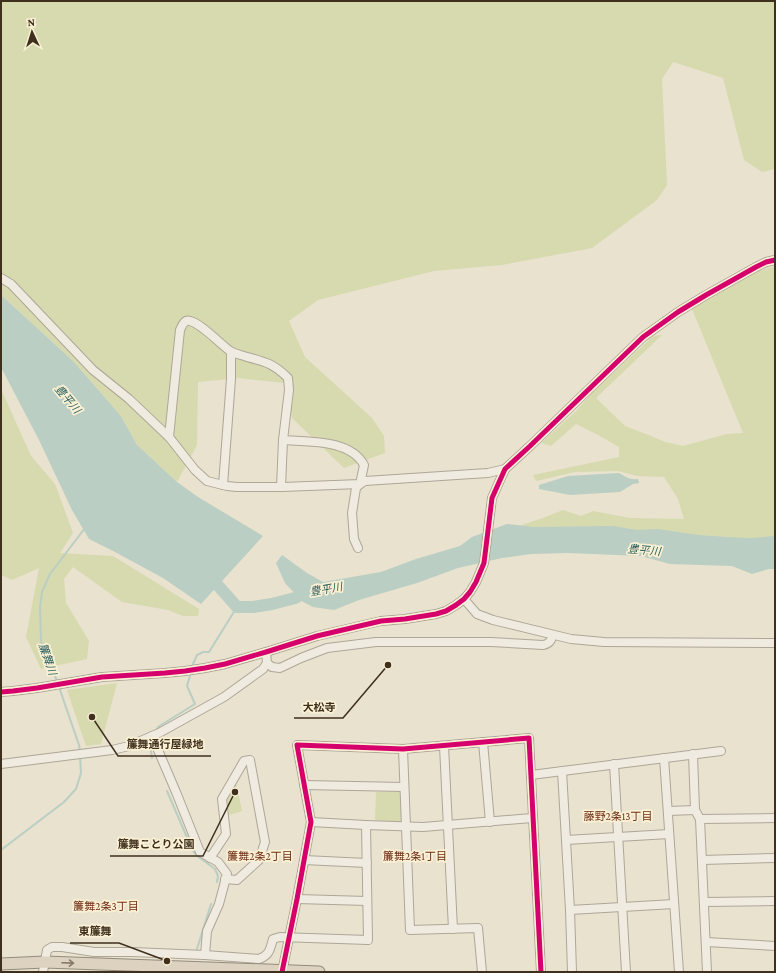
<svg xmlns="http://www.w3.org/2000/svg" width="776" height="973" font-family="'Crimson Pro','Noto Sans JP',serif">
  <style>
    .green { fill: #d7daaf }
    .water { fill: #bacec3 }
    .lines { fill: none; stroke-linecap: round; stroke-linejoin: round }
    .stream { stroke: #bacec3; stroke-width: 2 }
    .river { stroke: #bacec3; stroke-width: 12 }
    .minor-casing { stroke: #aea697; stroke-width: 10 }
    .highway-casing { stroke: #938c7e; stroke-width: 13 }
    .minor { stroke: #f0ebe1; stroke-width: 8 }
    .highway { stroke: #dcd2bf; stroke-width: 11 }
    .cycleway-casing { stroke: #faf0d4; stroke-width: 8 }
    .cycleway { stroke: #d6006c; stroke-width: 5 }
    .oneway { stroke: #867866 }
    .labels { text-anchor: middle; stroke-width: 3.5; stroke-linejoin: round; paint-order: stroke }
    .water-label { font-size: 11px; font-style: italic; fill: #2b605f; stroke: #faf0d4 }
    .neighbourhood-label { font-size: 11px; fill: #712e17; stroke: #faf0d4 }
    .leader { fill: none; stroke: #3f2f1d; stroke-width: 1.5 }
    .callout-dot { fill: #3f2f1d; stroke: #faf0d4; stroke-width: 1.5 }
    .callout-label { font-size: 11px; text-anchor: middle; font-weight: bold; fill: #3f2f1d; stroke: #faf0d4; stroke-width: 3.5; stroke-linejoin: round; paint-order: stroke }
  </style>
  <rect width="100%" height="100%" fill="#e8e2ce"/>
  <g class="green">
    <path d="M1,1H775V169L762,172L744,160L723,78L673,62L662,79L667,185L657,200L592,248L502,265L434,271L318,300L289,321L305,357L372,418L384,436L385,453L344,468L292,418L284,383L239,378L198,382L197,445L177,482L137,445L121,416L73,361L1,295Z"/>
    <path d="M775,266V539L497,533L540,519L563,510L581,516L593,511L630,518L684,519L678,499L664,477L637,476L618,471L575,472L536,481L533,475L619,457V447L598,435L576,424L551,446L541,443L576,411L591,394L653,336L662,335L596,398L625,426L646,434L665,442L683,446L727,434L743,433L692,309L756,272Z"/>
    <path d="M1,389L31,456L55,484L73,533L60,553L113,556L199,609L198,616H183L168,610L122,602L73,567L64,579L66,603L89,641L87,659L41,669L26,637L39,568L12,580L1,575Z"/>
    <path d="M117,683L101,744L86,746L67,690Z"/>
    <path d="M236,783L242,811L229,815L227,801Z"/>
    <path d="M376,792H399L401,796V822L399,823L375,820Z"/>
  </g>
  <g class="water">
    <path d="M1,295L73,361L121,416L137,445L177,482L198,497L263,536L201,604L163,578L115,552L89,539L72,510L39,440L3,371L1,369Z"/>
    <path d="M619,473C626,477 630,480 638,479L639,483L633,484L620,492L570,495L539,489V485L568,476Z"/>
    <path d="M507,524L533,527L613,526L637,530L658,529L698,535L727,537L750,538L775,536V569H769L752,574L732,566L670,564L641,556L568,553L531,554L502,558L458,568L417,583L359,600L334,610L313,607L303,602L285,583L276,563L282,555L307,573L323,582L381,572L416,559L460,546L472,537Z"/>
  </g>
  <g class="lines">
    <g class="stream">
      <path d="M193,664L197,655L203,652H209L237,607"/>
      <path d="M58,683L46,656L41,641L40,607L42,592L50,574L85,528"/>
      <path d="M59,687L79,745L80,751"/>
      <path d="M156,731L158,727L195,704L187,686L190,676"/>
      <path d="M151,742L150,745L152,758"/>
      <path d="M167,791L192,849L196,855L215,869L218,876L217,882"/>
      <path d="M1,850L64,802L76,789L81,773L80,756"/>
      <path d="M197,949L211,904"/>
    </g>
    <path class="river" d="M207,573L237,607H253L272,604L295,598L306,592H313"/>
    <defs>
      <g id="minor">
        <path d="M1,278L11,284L93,370L129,399L169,437L195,470L207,481L227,486L237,487H282L360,484L364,465C350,439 309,442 283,440"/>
        <path d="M169,437L180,330C182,326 184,319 190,321C202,324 219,343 230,351C235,354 242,355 247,357C266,362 274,364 288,378L289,390L283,440L281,487"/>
        <path d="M223,485L231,379V352"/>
        <path d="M358,548L354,539L352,513L356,488L360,484L365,481L472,474L488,473L505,469"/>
        <path d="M464,599L477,614L493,620L571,639L604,642L775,643"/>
        <path d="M267,663L272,667L280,668L301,658L327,648L376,642H491L543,645C549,644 551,641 553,635"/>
        <path d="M1,692L13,691L37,688L102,677L165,673L185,671L205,668L225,664L266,652L317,636L334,632L381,621L405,619L436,614L446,611L456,605L464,599L470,592L476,582L484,563L492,498L505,469L530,446L643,337L678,312L706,295L756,267L766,262L775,260"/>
        <path d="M152,736L176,792L200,852L218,862L227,874L219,904L207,931L205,955"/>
        <path d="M483,742L490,822"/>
        <path d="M444,746L453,929"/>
        <path d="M403,749L410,930L478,928L482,972"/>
        <path d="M693,754L695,810L700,819"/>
        <path d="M664,758L679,972"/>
        <path d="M1,764L112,750L129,746L159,733L224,697L263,669L267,663L266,652"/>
        <path d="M614,764L626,972"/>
        <path d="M562,771L570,910L572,972"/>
        <path d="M531,775L721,751"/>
        <path d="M304,785L404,787"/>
        <path d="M668,811L695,810"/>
        <path d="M311,822L366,825L423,827L532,818"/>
        <path d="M566,840L669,834"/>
        <path d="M210,858L226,834L222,799L244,761L250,760L265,842L259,860L237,880L225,879"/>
        <path d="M304,860L367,863"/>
        <path d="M702,860L775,858"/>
        <path d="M297,899L367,901"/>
        <path d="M704,902L775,901"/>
        <path d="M570,910L674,904"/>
        <path d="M706,942L775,946"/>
        <path d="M43,972L47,950L52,947H62L94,952H132L205,955L259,959C270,955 270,949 273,939L280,937L368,940L366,825"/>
        <path d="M282,972L297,899L311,822L297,745L403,749L529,738L541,972"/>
        <path d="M707,972L700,819L775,818"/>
      </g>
      <path id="highway" d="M1,964L45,962L319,972"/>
    </defs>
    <use href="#minor" class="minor-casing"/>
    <use href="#highway" class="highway-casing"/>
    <use href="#minor" class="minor"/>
    <use href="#highway" class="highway"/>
    <defs>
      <g id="cycleway">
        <path d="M1,692L13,691L37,688L102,677L165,673L185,671L205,668L225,664L266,652L317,636L334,632L381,621L405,619L436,614L446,611L456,605L464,599L470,592L476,582L484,563L492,498L505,469L530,446L643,337L678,312L706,295L756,267L766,262L775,260"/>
        <path d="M282,972L297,899L311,822L297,745L403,749L529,738L541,972"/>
      </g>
    </defs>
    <use href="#cycleway" class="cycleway-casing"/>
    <use href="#cycleway" class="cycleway"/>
  </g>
  <defs><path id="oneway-shaft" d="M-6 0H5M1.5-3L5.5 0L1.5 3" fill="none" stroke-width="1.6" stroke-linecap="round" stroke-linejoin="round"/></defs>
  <use class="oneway" href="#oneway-shaft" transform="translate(68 963) rotate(2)"/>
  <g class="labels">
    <g class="water-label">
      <text transform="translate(68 399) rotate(50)" y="4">豊平川</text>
      <text transform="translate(644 550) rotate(5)" y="4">豊平川</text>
      <text transform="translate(326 589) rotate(-10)" y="4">豊平川</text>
      <text transform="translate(48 659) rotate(71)" y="4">簾舞川</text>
    </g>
    <g class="neighbourhood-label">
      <text x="618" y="820">藤野2条13丁目</text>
      <text x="260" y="860">簾舞2条2丁目</text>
      <text x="415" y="860">簾舞2条1丁目</text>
      <text x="106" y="910">簾舞2条3丁目</text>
    </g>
  </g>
  <path class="leader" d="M388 665L343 718H294M92 717L118 756H211M235 792L203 856H110M167 961L119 943H70"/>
  <g class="callout-dot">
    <circle cx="388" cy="665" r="4"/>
    <circle cx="92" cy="717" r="4"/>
    <circle cx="235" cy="792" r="4"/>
    <circle cx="167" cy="961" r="4"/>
  </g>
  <g class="callout-label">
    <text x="319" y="711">大松寺</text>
    <text x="165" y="748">簾舞通行屋緑地</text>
    <text x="156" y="848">簾舞ことり公園</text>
    <text x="95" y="935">東簾舞</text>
  </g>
  <rect width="776" height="973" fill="none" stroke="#3f2f1d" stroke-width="4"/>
  <g transform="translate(32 32) rotate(356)" stroke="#faf0d4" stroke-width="3" paint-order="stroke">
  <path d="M0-3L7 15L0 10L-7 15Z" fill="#3f2f1d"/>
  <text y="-6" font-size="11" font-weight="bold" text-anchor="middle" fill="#3f2f1d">N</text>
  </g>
</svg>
